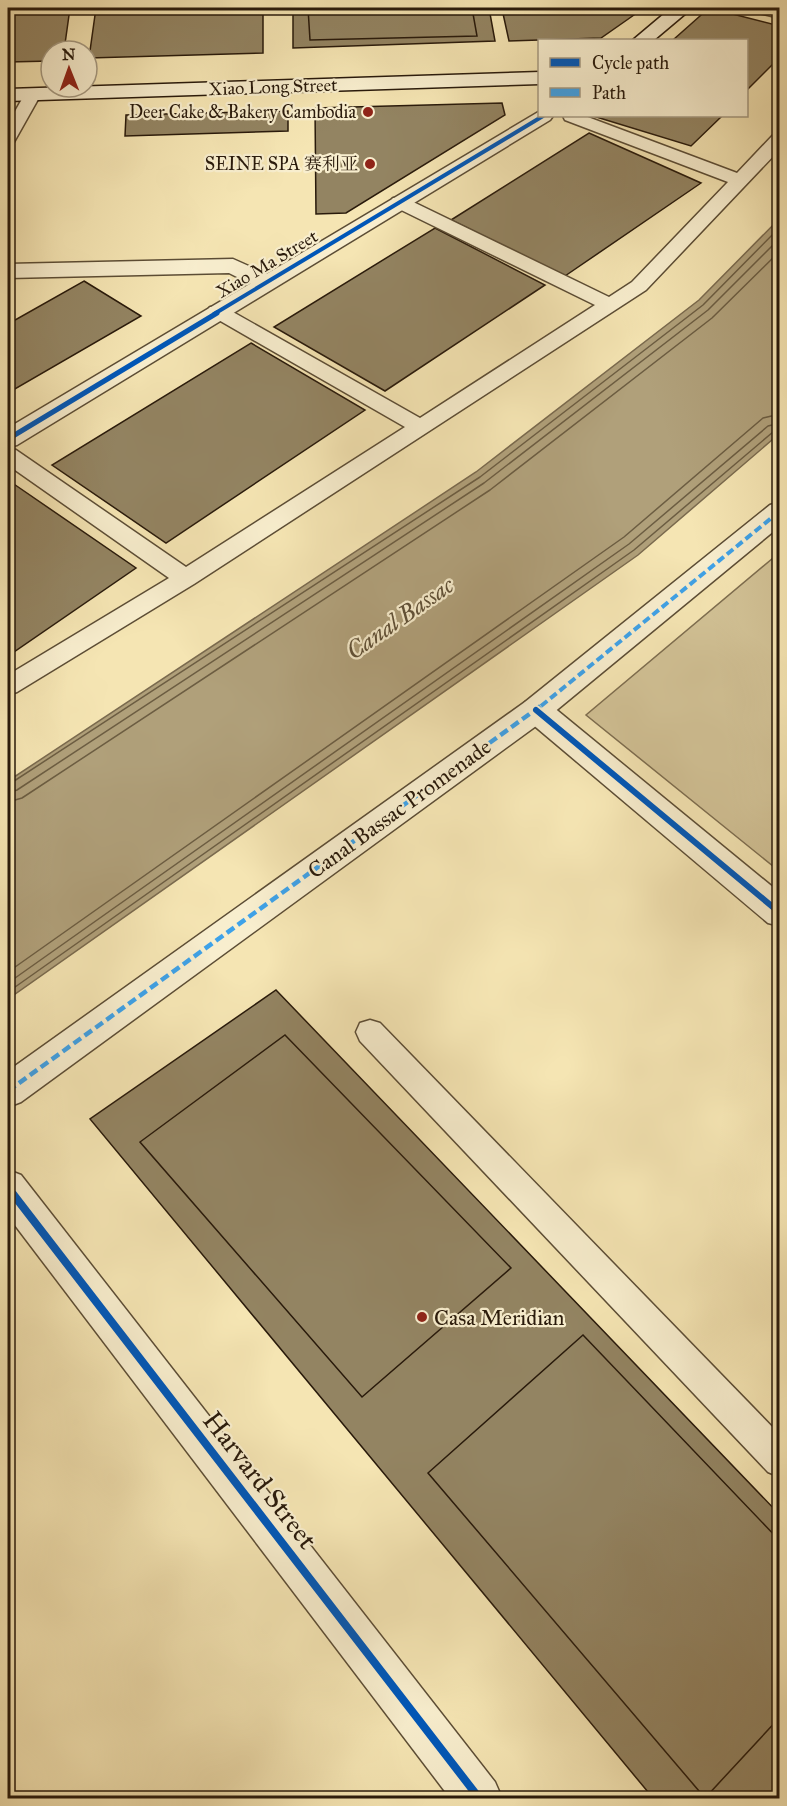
<svg xmlns="http://www.w3.org/2000/svg" width="787" height="1806" font-family="'IM FELL Great Primer','Noto Serif SC',serif">
  <style>
    .green { fill: #d2c296; stroke: #7e6e50; stroke-width: 1.5 }
    .water { fill: #b0a07a; stroke: #7a6a4e; stroke-width: 1.5 }
    .lines { fill: none; stroke-linecap: round; stroke-linejoin: round }
    .shore { stroke: #6c5d42; stroke-width: 1.5 }
    .building { fill: #938462; stroke: #291a0b; stroke-width: 1.5 }
    .service-casing { stroke: #5c4d35; stroke-width: 3 }
    .pedestrian-casing { stroke: #5c4d35; stroke-width: 3 }
    .minor-casing { stroke: #5c4d35; stroke-width: 3 }
    .tertiary-casing { stroke: #5c4d35; stroke-width: 3 }
    .secondary-casing { stroke: #291a0b; stroke-width: 3 }
    .service { fill: #f8eece; fill-rule: evenodd }
    .pedestrian { fill: #f8eece; fill-rule: evenodd }
    .minor { fill: #f8eece; fill-rule: evenodd }
    .tertiary { fill: #f8eece; fill-rule: evenodd }
    .secondary { fill: #f8eece; fill-rule: evenodd }
    .quiet-far1 { stroke: #3ea2e9; stroke-width: 4; stroke-dasharray: 8 4; stroke-linecap: butt }
    .quiet { stroke: #3ea2e9; stroke-width: 4.5; stroke-dasharray: 9 4.5; stroke-linecap: butt }
    .cycleway-far3-casing { stroke: #f8eece; stroke-width: 6 }
    .cycleway-far2-casing { stroke: #f8eece; stroke-width: 8 }
    .cycleway-far1-casing { stroke: #f8eece; stroke-width: 10 }
    .cycleway-casing { stroke: #f8eece; stroke-width: 11 }
    .cycleway-far3 { stroke: #0057b8; stroke-width: 4 }
    .cycleway-far2 { stroke: #0057b8; stroke-width: 5 }
    .cycleway-far1 { stroke: #0057b8; stroke-width: 6 }
    .cycleway { stroke: #0057b8; stroke-width: 8 }
    .poi-dot { fill: #8f2418; stroke: #f8eece; stroke-width: 2 }
    .labels { text-anchor: middle; stroke-width: 4.5; stroke-linejoin: round; paint-order: stroke }
    .far-street-label { font-size: 18px; fill: #291a0b; stroke: #f8eece }
    .far-poi-label { font-size: 18px; fill: #291a0b; stroke: #f8eece; text-anchor: end }
    .street-label { font-size: 22px; fill: #291a0b; stroke: #f8eece }
    .poi-label { font-size: 22px; fill: #291a0b; stroke: #f8eece; text-anchor: start }
    .water-label { font-size: 24px; font-style: italic; fill: #5f5037; stroke: #f8eece }
    .near-street-label { font-size: 27px; fill: #291a0b; stroke: #f8eece }
  </style>
  <rect width="100%" height="100%" fill="#f5e5b3"/>
  <filter id="stains"><feTurbulence type="fractalNoise" baseFrequency=".00333" numOctaves="4"/><feColorMatrix values="0 0 0 0 .2 0 0 0 0 .09 0 0 0 0 .02 0 0 0 .5 -.17"/></filter>
  <radialGradient id="worn" r=".72"><stop offset=".6" stop-color="#630" stop-opacity="0"/><stop offset="1" stop-color="#630" stop-opacity=".3"/></radialGradient>
  <path class="green" d="M779,553V871L586,715Z"/>
  <path class="water" d="M779,219V434L638,555L8,999V781L476,472L699,300Z"/>
  <g class="lines">
    <g class="shore">
      <path d="M8,785L480,477L703,305L780,227"/>
      <path d="M8,793L17,790L484,483L708,310L780,238"/>
      <path d="M8,802L22,798L490,490L712,318L780,251"/>
      <path d="M8,972L624,537L763,418L780,414"/>
      <path d="M8,983L629,544L768,426L780,423"/>
      <path d="M8,992L634,550L773,432L780,430"/>
    </g>
  </g>
  <g class="building">
    <path d="M8,8H70L64,51H51V61L8,62Z"/>
    <path d="M96,8H263V53L89,58Z"/>
    <path d="M293,8H489L495,41L293,48Z"/>
    <path d="M308,8H472L477,36L310,40Z"/>
    <path d="M644,8L601,38L509,41L502,9Z"/>
    <path d="M709,8L780,26V57L746,91V40H673Z"/>
    <path d="M502,103L505,115L346,213L316,214L315,108Z"/>
    <path d="M288,111V131L125,136L126,115Z"/>
    <path d="M593,116H722L691,146Z"/>
    <path d="M589,133L701,183L565,276L451,220Z"/>
    <path d="M435,228L545,285L385,391L274,327Z"/>
    <path d="M84,281L141,316L8,393V324Z"/>
    <path d="M251,343L365,410L166,543L52,465Z"/>
    <path d="M8,480L136,568L8,656Z"/>
    <path d="M276,990L780,1515V1798H653L90,1119Z"/>
    <path d="M285,1035L511,1268L362,1397L140,1142Z"/>
    <path d="M583,1335L780,1541V1717L705,1798L428,1473Z"/>
  </g>
  <g class="lines">
    <defs>
      <g id="service">
        <path d="M749,8H780V18L751,11Z"/>
        <path d="M33,89L41,94L14,142L8,143V124L27,90Z"/>
        <path d="M563,116H585L737,173L774,134L780,133V149L646,290L194,584L17,692L8,695V675L169,578L8,465V448L16,450L186,567L405,427L210,315L207,311L210,307H224L420,418L595,305L393,206L390,202L393,198H405L609,297L632,282L728,182L565,120Z"/>
        <path d="M370,1020L380,1023L780,1435V1477L768,1472L360,1041L356,1032L360,1023Z"/>
      </g>
      <path id="pedestrian" d="M780,502V526L547,718L21,1102L8,1107V1071L525,702L770,505Z"/>
      <g id="minor">
        <path d="M233,259L273,277L277,282L273,287H257L229,273L8,278V264Z"/>
        <path d="M536,699L547,702L780,893V926L768,923L525,718L521,710L525,702Z"/>
        <path d="M8,1170L21,1175L495,1782L502,1798H450L8,1216Z"/>
      </g>
      <path id="tertiary" d="M540,111V116H553L550,120L17,445L8,447V428Z"/>
      <g id="secondary">
        <path d="M671,8H692L654,40H633Z"/>
        <path d="M540,72V84L8,101V89Z"/>
      </g>
    </defs>
    <use href="#service" class="service-casing"/>
    <use href="#pedestrian" class="pedestrian-casing"/>
    <use href="#minor" class="minor-casing"/>
    <use href="#tertiary" class="tertiary-casing"/>
    <use href="#secondary" class="secondary-casing"/>
    <use href="#service" class="service"/>
    <use href="#pedestrian" class="pedestrian"/>
    <use href="#minor" class="minor"/>
    <use href="#tertiary" class="tertiary"/>
    <use href="#secondary" class="secondary"/>
    <path class="quiet-far1" d="M541,706L780,511"/>
    <path class="quiet" d="M8,1091L542,705"/>
    <defs>
      <path id="cycleway-far3" d="M214,314L543,116"/>
      <path id="cycleway-far2" d="M8,439L217,313"/>
      <g id="cycleway-far1">
        <path d="M536,710L780,913"/>
        <path d="M8,1187L15,1196"/>
      </g>
      <path id="cycleway" d="M13,1194L479,1798"/>
    </defs>
    <use href="#cycleway-far3" class="cycleway-far3-casing"/>
    <use href="#cycleway-far2" class="cycleway-far2-casing"/>
    <use href="#cycleway-far1" class="cycleway-far1-casing"/>
    <use href="#cycleway" class="cycleway-casing"/>
    <use href="#cycleway-far3" class="cycleway-far3"/>
    <use href="#cycleway-far2" class="cycleway-far2"/>
    <use href="#cycleway-far1" class="cycleway-far1"/>
    <use href="#cycleway" class="cycleway"/>
  </g>
  <g class="poi-dot">
    <circle cx="368" cy="112" r="6"/>
    <circle cx="370" cy="164" r="6"/>
    <circle cx="422" cy="1317" r="6"/>
  </g>
  <g class="labels">
    <g class="far-street-label">
      <text transform="translate(273 87) rotate(-2)" y="6">Xiao Long Street</text>
      <text transform="translate(267 264) rotate(-31)" y="6">Xiao Ma Street</text>
    </g>
    <g class="far-poi-label">
      <text x="356" y="118">Deer Cake &amp; Bakery Cambodia</text>
      <text x="358" y="170">SEINE SPA 赛利亚</text>
    </g>
    <g class="street-label">
      <text transform="translate(399 808) rotate(-36)" y="8">Canal Bassac Promenade</text>
    </g>
    <g class="poi-label">
      <text x="434" y="1325">Casa Meridian</text>
    </g>
    <g class="water-label">
      <text transform="translate(400 618) rotate(-35)" y="8">Canal Bassac</text>
    </g>
    <g class="near-street-label">
      <text transform="translate(260 1480) rotate(52)" y="9">Harvard Street</text>
    </g>
  </g>
  <rect width="787" height="1806" fill="none" stroke="#f5e5b3" stroke-width="30"/>
  <rect x="9" y="9" width="769" height="1788" fill="none" stroke="#291a0b" stroke-width="3"/>
  <rect x="15" y="15" width="757" height="1776" fill="none" stroke="#291a0b" stroke-width="1.5"/>
  <rect x="538" y="39" width="210" height="78" fill="#f8eece" stroke="#a59980" stroke-width="1.5"/>
  <rect x="550" y="58" width="30" height="9" fill="#0057b8" stroke="#a59980" stroke-width="1.5"/>
  <text x="592" y="69" font-size="18" fill="#291a0b">Cycle path</text>
  <rect x="550" y="88" width="30" height="9" fill="#3ea2e9" stroke="#a59980" stroke-width="1.5"/>
  <text x="592" y="99" font-size="18" fill="#291a0b">Path</text>
  <g transform="translate(69 69) rotate(359)"><circle r="28" fill="#f8eece" stroke="#a59980" stroke-width="1.5"/>
  <path d="M0-4.5L10 22L0 15L-10 22Z" fill="#8f2418"/>
  <text y="-9" font-size="16" font-weight="bold" text-anchor="middle" fill="#291a0b">N</text>
  </g>
  <rect width="100%" height="100%" filter="url(#stains)"/>
  <rect width="100%" height="100%" fill="url(#worn)"/>
</svg>
